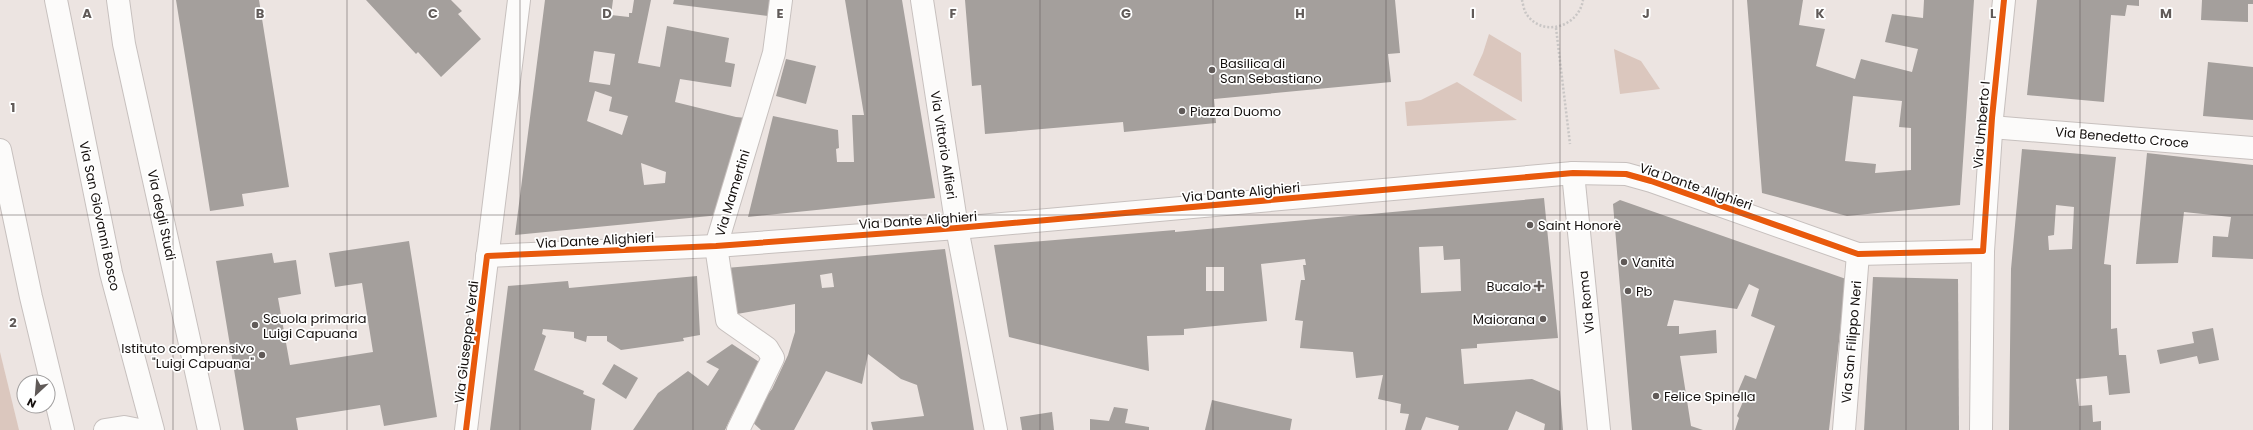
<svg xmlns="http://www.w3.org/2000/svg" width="2253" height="430" font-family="Poppins,sans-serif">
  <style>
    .green { fill: #dbc7be }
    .building { fill: #a49f9c; fill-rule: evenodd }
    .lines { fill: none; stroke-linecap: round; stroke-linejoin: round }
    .street-casing { stroke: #c7c0be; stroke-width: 24 }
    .secondary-casing { stroke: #c7c0be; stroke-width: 24 }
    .path { stroke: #c9c6c5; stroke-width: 2.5; stroke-dasharray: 2 2; stroke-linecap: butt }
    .street { stroke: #fcfbfa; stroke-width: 22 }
    .secondary { stroke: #fcfbfa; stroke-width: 22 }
    .cycleway-casing { stroke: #fff; stroke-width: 8 }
    .cycleway { stroke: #e8590c; stroke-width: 6 }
    .grid { fill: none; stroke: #605a58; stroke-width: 1; stroke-opacity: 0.55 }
    .poi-dot { fill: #605a58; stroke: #fff; stroke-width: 1.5 }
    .labels { text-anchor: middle; stroke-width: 3.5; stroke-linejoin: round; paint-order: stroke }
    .poi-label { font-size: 13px; fill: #15100e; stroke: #fff; text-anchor: start }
    .street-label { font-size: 13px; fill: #15100e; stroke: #fff }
    .grid-label { font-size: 13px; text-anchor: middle; font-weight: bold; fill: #605a58; stroke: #fff; stroke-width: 3.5; stroke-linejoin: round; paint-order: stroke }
  </style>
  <rect width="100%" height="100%" fill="#ece4e1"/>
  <g class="green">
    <path d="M1489,34L1521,53L1522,102L1473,75L1483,53Z"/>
    <path d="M1614,49L1641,61L1660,89L1620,94Z"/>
    <path d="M1457,82L1517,120L1407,126L1405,102L1421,100Z"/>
    <path d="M0,352L19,430H0Z"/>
  </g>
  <g class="building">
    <path d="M176,0H259L289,187L242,194L244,206L210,211Z"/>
    <path d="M366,0H451L462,11L458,14L481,39L441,77L418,52L416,54Z"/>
    <path d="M545,0H613L611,15L629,17V13H632L634,0H651L638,63L660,67L667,26L729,38L725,62L735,64L731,87L680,79L675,102L736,117L747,118L720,215L515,235ZM594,51L615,54L610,85L589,82ZM595,91L612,97L609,111L628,116L622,135L587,121ZM641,163L666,172L665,183L644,185Z"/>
    <path d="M674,0H771L768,16L673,4Z"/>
    <path d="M845,0H902L935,198L748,217L773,116L838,130L839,148L836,149L837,162H854L852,115H864Z"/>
    <path d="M965,0H1395L1400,53L1388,54L1391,82L1214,99L1216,123L1124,132L1123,122L985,134L981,85L972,86Z"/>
    <path d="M1747,0H1803L1799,25L1825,29L1816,66L1855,79L1861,59L1912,72L1918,49L1885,42L1892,14L1923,18L1924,0H1974L1960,205L1847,216L1762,193ZM1853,96L1902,101L1899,127L1911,128V170L1875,173L1876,164L1845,161Z"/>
    <path d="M2037,0H2139V6L2127,5L2125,16L2111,15L2104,102L2027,95Z"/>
    <path d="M2202,0H2253V4H2248V22L2201,20Z"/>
    <path d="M786,59L816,66L806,104L776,96Z"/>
    <path d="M2208,62L2253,67V120L2203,116Z"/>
    <path d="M2022,149L2116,157L2104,264L2111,265V329L2117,328L2119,355H2126L2130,393L2109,395L2107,376L2076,379L2079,406L2092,405L2093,422L2101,421V430H2009L2011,269ZM2056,205L2074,207L2072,249L2049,250L2048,236L2054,235Z"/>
    <path d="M2147,153L2253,165V259L2212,257L2213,236L2228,237L2231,217L2184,212L2178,263L2136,264Z"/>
    <path d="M1544,198L1558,338L1477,344V348L1461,349L1464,384L1532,379L1560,391L1563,430H1544L1545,424L1516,411L1508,430H1458L1459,426L1426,417L1421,430H1405L1409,414L1400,413L1401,404L1378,399L1383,375L1356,378L1353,352L1300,348L1303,321L1295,320L1301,280H1305L1303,265H1306L1305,259L1261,264L1267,321L1184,329V335L1147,336L1149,371L1009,337L994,245L1175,230V232ZM1443,246L1444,260L1460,259L1461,291L1421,293L1419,247ZM1206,267H1224V291H1206Z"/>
    <path d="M1620,200L1846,279L1829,430H1735L1739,418L1737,416L1744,399L1736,396L1745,375L1756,379L1775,326L1751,316L1759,289L1749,284L1737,309L1674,300L1667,326H1679V334L1716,330L1717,353L1680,356L1691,426L1703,430H1632L1613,204Z"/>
    <path d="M409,241L437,417L384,426L380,405L296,418L298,430H244L216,261L272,253L274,263L296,260L301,294L278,298L290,365L373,352L362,283L335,287L329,253Z"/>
    <path d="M945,249L974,430H873L871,422L924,416L917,385L901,379L868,354L862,384L826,371L794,430H761L749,419L772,389L788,355L795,332V304L737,314L726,268ZM832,273L834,287L822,288L820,275Z"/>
    <path d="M697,276L700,335L683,338L684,341L621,350L607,341V336H587L586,342L574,338V332L543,329L542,334L546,336L534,370L584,391L583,394L595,399L591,430H490L508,286L568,281L569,288Z"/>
    <path d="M1873,277L1958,279L1959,430H1864Z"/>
    <path d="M2213,328L2219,360L2199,364L2197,356L2160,364L2157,350L2194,343L2192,332Z"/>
    <path d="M732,344L765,366L735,409L725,430H633L658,393L688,371L708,386L719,369L706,362Z"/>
    <path d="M614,364L638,378L626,399L602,384Z"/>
    <path d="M1212,400L1292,419L1290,430H1205Z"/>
    <path d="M1114,407L1128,409L1125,423L1149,427V430H1090V419L1109,421Z"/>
    <path d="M1052,412L1054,430H1022L1020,417Z"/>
  </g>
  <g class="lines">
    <defs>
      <g id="street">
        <path d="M118,0L124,44L209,430"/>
        <path d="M922,0L957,228L996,430"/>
        <path d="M1991,127L2253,148"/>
        <path d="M1573,173L1599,430"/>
        <path d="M487,256L716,246L957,228L1573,173L1626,174L1651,181L1858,254L1983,251"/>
        <path d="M466,430L519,0"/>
        <path d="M738,430L773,358L767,348L727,320L716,246L774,53L781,0"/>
        <path d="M1844,430L1858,254"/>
      </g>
      <g id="secondary">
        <path d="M56,0L111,273L153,430"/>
        <path d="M0,150L31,297L63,430"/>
        <path d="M105,430L124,427L139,430"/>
        <path d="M1981,430L1983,251L1992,118L2004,0"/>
      </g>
    </defs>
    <use href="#street" class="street-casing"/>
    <use href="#secondary" class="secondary-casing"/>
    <g class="path">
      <path d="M1522,0C1523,4 1524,11 1527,15C1544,38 1579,26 1583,0"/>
      <path d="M1556,28L1570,144"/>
    </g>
    <use href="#street" class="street"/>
    <use href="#secondary" class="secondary"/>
    <defs>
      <path id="cycleway" d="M466,430L487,256L716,246L957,228L1573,173L1626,174L1651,181L1858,254L1983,251L1992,118L2004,0"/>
    </defs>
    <use href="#cycleway" class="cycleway-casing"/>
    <use href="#cycleway" class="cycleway"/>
  </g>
  <path class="grid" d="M173,0V430M347,0V430M520,0V430M693,0V430M867,0V430M1040,0V430M1213,0V430M1386,0V430M1560,0V430M1733,0V430M1906,0V430M2080,0V430M0,215H2253"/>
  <g class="poi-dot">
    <circle cx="1212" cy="70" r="4"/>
    <circle cx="1182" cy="111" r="4"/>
    <circle cx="1530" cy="225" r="4"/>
    <circle cx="1624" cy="262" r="4"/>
    <path d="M1537 280h4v4h4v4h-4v4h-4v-4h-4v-4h4z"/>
    <circle cx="1628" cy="291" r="4"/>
    <circle cx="1543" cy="319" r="4"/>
    <circle cx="255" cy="325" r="4"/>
    <circle cx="262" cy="355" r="4"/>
    <circle cx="1656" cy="396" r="4"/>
  </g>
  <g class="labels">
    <g class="poi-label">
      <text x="1220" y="68">Basilica di<tspan x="1220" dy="15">San Sebastiano</tspan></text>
      <text x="1190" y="116">Piazza Duomo</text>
      <text x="1538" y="230">Saint Honorè</text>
      <text x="1632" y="267">Vanità</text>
      <text x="1531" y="291" text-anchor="end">Bucalo</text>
      <text x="1636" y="296">Pb</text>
      <text x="263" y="323">Scuola primaria<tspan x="263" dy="15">Luigi Capuana</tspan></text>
      <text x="1535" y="324" text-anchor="end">Maiorana</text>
      <text x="254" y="353" text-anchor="end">Istituto comprensivo<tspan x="254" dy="15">"Luigi Capuana"</tspan></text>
      <text x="1664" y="401">Felice Spinella</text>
    </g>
    <g class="street-label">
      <text transform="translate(1981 125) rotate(-85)" y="5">Via Umberto I</text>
      <text transform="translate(2122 137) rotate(5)" y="5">Via Benedetto Croce</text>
      <text transform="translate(944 145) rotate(81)" y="5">Via Vittorio Alfieri</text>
      <text transform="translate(1696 186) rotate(19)" y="5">Via Dante Alighieri</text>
      <text transform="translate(1241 192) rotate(-5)" y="5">Via Dante Alighieri</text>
      <text transform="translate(732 193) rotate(-73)" y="5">Via Mamertini</text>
      <text transform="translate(162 215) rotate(78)" y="5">Via degli Studi</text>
      <text transform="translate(100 216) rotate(78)" y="5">Via San Giovanni Bosco</text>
      <text transform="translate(918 220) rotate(-4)" y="5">Via Dante Alighieri</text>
      <text transform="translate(595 240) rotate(-3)" y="5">Via Dante Alighieri</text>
      <text transform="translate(1586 302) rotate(-96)" y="5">Via Roma</text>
      <text transform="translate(466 342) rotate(-83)" y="5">Via Giuseppe Verdi</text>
      <text transform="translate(1851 342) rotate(-85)" y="5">Via San Filippo Neri</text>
    </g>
  </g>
  <g class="grid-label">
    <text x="87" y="18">A</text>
    <text x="260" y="18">B</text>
    <text x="433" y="18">C</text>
    <text x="607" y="18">D</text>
    <text x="780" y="18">E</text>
    <text x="953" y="18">F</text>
    <text x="1126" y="18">G</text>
    <text x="1300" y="18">H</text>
    <text x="1473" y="18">I</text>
    <text x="1646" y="18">J</text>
    <text x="1820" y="18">K</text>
    <text x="1993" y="18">L</text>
    <text x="2166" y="18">M</text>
    <text x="13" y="112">1</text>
    <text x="13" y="327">2</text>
  </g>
  <g transform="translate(36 394) rotate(206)"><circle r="19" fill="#ffffff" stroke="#a19f9f"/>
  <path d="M0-3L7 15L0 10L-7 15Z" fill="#605a58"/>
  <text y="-6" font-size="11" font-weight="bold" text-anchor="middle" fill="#15100e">N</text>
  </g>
</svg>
